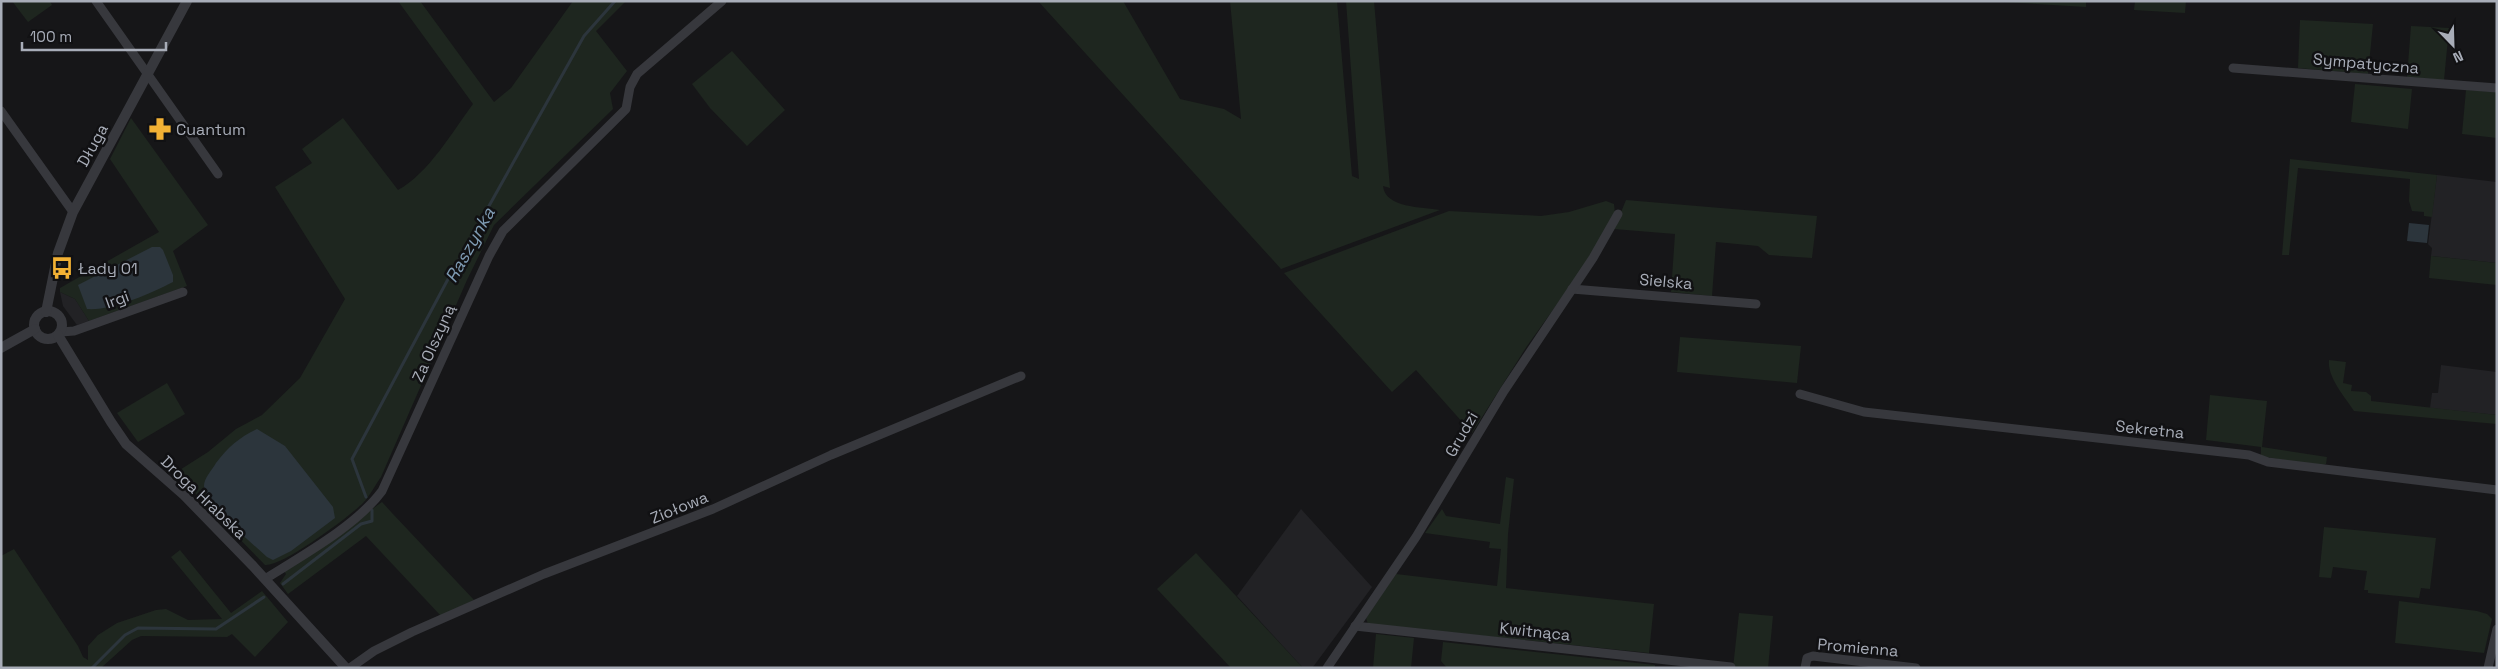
<svg xmlns="http://www.w3.org/2000/svg" width="2498" height="669" font-family="'Space Grotesk',sans-serif">
<style>
.built{fill:#222225}
.green{fill:#1e261f}
.water{fill:#2c353c}
.lines{fill:none;stroke-linecap:round;stroke-linejoin:round}
.stream{stroke:#2c353c;stroke-width:3}
.minor{stroke:#37383d;stroke-width:9}
.tertiary{stroke:#37383d;stroke-width:10}
.labels{text-anchor:middle;stroke-width:5;stroke-linejoin:round;paint-order:stroke}
.street-label{font-size:16px;fill:#a8adb8;stroke:#111113}
.poi-label{font-size:16px;fill:#a8adb8;stroke:#111113;text-anchor:start}
.water-label{font-size:18px;font-style:italic;fill:#7f9bb3;stroke:#111113}
</style>
<rect width="100%" height="100%" fill="#161618"/>
<!-- built -->
<g class="built">
<polygon points="2437,175 2497,182 2497,263 2431,256 2432,248 2428,244"/>
<polygon points="60,292 75,299 89,321 77,325 63,306"/>
<polygon points="2441,365 2497,372 2497,415 2430,408 2432,393 2438,393"/>
<polygon points="1301,509 1372,587 1313,667 1307,668 1303,668 1237,596"/>
</g>
<!-- green -->
<g class="green">
<polygon points="12,1 50,1 52,5 28,22"/>
<path d="M 398,1 L 420,1 L 494,102 L 511,88 L 573,1 L 626,1 L 596,31 L 627,71 L 610,93 L 613,109 L 494,225 L 467,280 L 381,477 C 375,485 370,496 363,503 C 349,517 282,567 265,565 L 175,473 L 208,452 L 236,429 L 262,415 L 300,378 L 345,299 L 275,187 L 312,163 L 302,149 L 343,118 L 398,190 C 428,174 453,131 473,104 Z"/>
<path d="M 1038,1 L 1123,1 L 1180,99 L 1224,109 L 1241,119 L 1230,1 L 1337,1 L 1352,176 L 1359,179 L 1346,1 L 1374,1 L 1390,188 L 1383,186 C 1385,208 1422,207 1440,210 L 1281,269 Z"/>
<polygon points="1987,1 2086,1 2086,7"/>
<polygon points="2135,1 2186,1 2185,13 2134,10"/>
<polygon points="2300,20 2373,24 2368,74 2298,68"/>
<polygon points="2411,26 2449,28 2444,80 2407,77"/>
<polygon points="732,51 785,110 747,146 710,108 692,84"/>
<polygon points="2355,84 2412,89 2408,129 2351,122"/>
<polygon points="2466,90 2497,92 2497,138 2462,134"/>
<polygon points="131,118 208,225 173,251 187,286 89,321 75,299 60,292 60,288 159,232 110,159"/>
<polygon points="2290,159 2437,175 2432,217 2424,216 2424,212 2412,211 2409,201 2410,179 2298,168 2289,255 2282,255"/>
<polygon points="1626,200 1817,216 1812,258 1769,255 1758,246 1716,242 1712,296 1671,292 1675,234 1614,229"/>
<polygon points="1606,201 1614,204 1615,214 1586,264 1527,346 1472,433 1416,370 1392,392 1284,273 1449,211 1541,216 1569,212"/>
<polygon points="2431,256 2497,263 2497,285 2429,278"/>
<polygon points="1680,337 1801,346 1797,383 1677,372"/>
<path d="M 2329,360 L 2346,362 L 2343,383 L 2352,385 L 2351,391 L 2366,392 L 2371,396 L 2371,401 L 2497,415 L 2497,424 L 2354,411 C 2345,397 2327,377 2329,360 Z"/>
<polygon points="167,383 185,414 138,442 117,413"/>
<polygon points="2210,395 2267,401 2262,447 2327,457 2326,464 2319,466 2261,456 2261,447 2206,440"/>
<polygon points="1506,477 1514,479 1508,534 1506,588 1654,604 1649,653 1368,624 1366,618 1396,574 1497,586 1501,549 1489,548 1490,542 1425,533 1442,509 1446,516 1500,524"/>
<polygon points="382,502 392,513 474,600 441,616 366,536 288,594 280,583 286,574 284,571"/>
<polygon points="2324,527 2436,538 2430,589 2421,588 2419,598 2368,593 2368,590 2364,590 2367,571 2333,567 2331,578 2319,577"/>
<polygon points="14,549 78,646 83,657 88,660 88,646 98,635 117,623 156,610 166,609 188,620 222,619 171,557 180,550 231,613 262,591 288,622 255,657 232,634 227,637 141,636 132,640 101,668 4,668 1,664 1,556"/>
<polygon points="1196,553 1303,668 1231,668 1157,589"/>
<polygon points="2399,601 2477,611 2487,614 2492,619 2484,653 2395,643"/>
<polygon points="1739,613 1773,616 1768,668 1733,668"/>
<polygon points="1376,634 1414,638 1411,668 1373,668"/>
<polygon points="1443,642 1655,665 1655,668 1447,668 1441,661"/>
</g>
<!-- water -->
<g class="water">
<polygon points="2409,223 2429,225 2427,243 2407,241"/>
<path d="M 152,247 L 160,247 L 163,250 L 173,275 L 173,282 C 151,293 112,311 87,309 L 78,285 Z"/>
<path d="M 257,429 L 285,446 L 333,507 L 335,518 L 291,551 L 273,560 L 267,557 C 254,545 204,503 204,486 C 204,478 212,470 216,463 C 228,447 240,437 257,429 Z"/>
</g>
<g class="lines">
<!-- stream -->
<g class="stream">
<polyline points="366,497 352,459 447,281 584,36 615,1"/>
<polyline points="283,584 361,524 372,521 372,510"/>
<polyline points="92,668 125,635 138,628 216,629 264,597"/>
</g>
<!-- minor -->
<g class="minor">
<polyline points="96,1 218,174"/>
<polyline points="2233,68 2497,88"/>
<polyline points="1,111 73,212"/>
<polyline points="1572,289 1756,304"/>
<polyline points="61,332 74,331 183,292"/>
<polyline points="1800,394 1864,412 2249,455 2268,462 2497,490"/>
<path d="M 265,579 C 303,555 356,526 382,491 L 489,256 L 503,231 L 626,109 L 630,87 L 637,74 L 722,1"/>
<polyline points="1355,626 1731,667"/>
<polyline points="350,668 374,651 412,632 544,574 713,509 831,455 1021,376"/>
<polyline points="1327,668 1416,537 1504,391 1593,258 1618,214"/>
<polyline points="1805,668 1807,658 1813,656 1916,668"/>
<polyline points="2488,668 2497,629"/>
</g>
<!-- tertiary -->
<g class="tertiary">
<circle cx="48" cy="325" r="14"/>
<polyline points="46,312 58,253 73,212 187,1"/>
<polyline points="58,335 111,422 126,444 184,495 253,566 346,668"/>
<polyline points="1,348 35,329"/>
</g>
</g>
<!-- icons -->
<defs>
<symbol id="pharmacy-bare" viewBox="-9 -9 18 18"><path d="M-2-6h4v4h4v4h-4v4h-4v-4h-4v-4h4Z" fill="#f2b134" stroke="#111113" stroke-width="2.5" paint-order="stroke"/></symbol>
<symbol id="bus-bare" viewBox="-9 -9 18 18"><path d="M-5-6H5V4H4V6H2V4H-2V6H-4V4H-5ZM-3.5-4V0h7V-4ZM-3.5 1.2v1.5H-2V1.2ZM2 1.2v1.5H3.5V1.2Z" fill="#f2b134" stroke="#111113" stroke-width="2.5" paint-order="stroke"/></symbol>
</defs>
<g fill-rule="evenodd">
<use href="#pharmacy-bare" x="144" y="113" width="32" height="32"/>
<use href="#bus-bare" x="46" y="252" width="32" height="32"/>
</g>
<g class="labels">
<!-- street labels -->
<g class="street-label">
<text transform="translate(2366 63) rotate(5)" y="6">Sympatyczna</text>
<text transform="translate(92 145) rotate(-61)" y="6">Długa</text>
<text transform="translate(1666 281) rotate(5)" y="6">Sielska</text>
<text transform="translate(117 299) rotate(-20)" y="6">Irgi</text>
<text transform="translate(433 343) rotate(-66)" y="6">Za Olszyną</text>
<text transform="translate(2150 429) rotate(6)" y="6">Sekretna</text>
<text transform="translate(1461 434) rotate(-60)" y="6">Grudzi</text>
<text transform="translate(204 497) rotate(44)" y="6">Droga Hrabska</text>
<text transform="translate(679 507) rotate(-22)" y="6">Ziołowa</text>
<text transform="translate(1535 631) rotate(6)" y="6">Kwitnąca</text>
<text transform="translate(1858 647) rotate(5)" y="6">Promienna</text>
</g>
<!-- poi labels -->
<g class="poi-label">
<text x="176" y="135">Cuantum</text>
<text x="78" y="274">Łady 01</text>
</g>
<!-- water labels -->
<g class="water-label">
<text transform="translate(470 245) rotate(-61)" y="6">Raszynka</text>
</g>
</g>
<!-- border -->
<rect width="2498" height="669" fill="none" stroke="#a8adb8" stroke-width="5"/>
<!-- north arrow -->
<g transform="translate(2453 45) rotate(157)" stroke="#111113" stroke-width="4" paint-order="stroke">
<path d="M0-4L9 19L0 12L-9 19Z" fill="#a8adb8"/>
<text y="-8" font-size="14" font-weight="bold" text-anchor="middle" fill="#a8adb8">N</text>
</g>
<!-- scale -->
<path d="M22 42v8h144v-8" fill="none" stroke="#a8adb8" stroke-width="2.5"/>
<text x="30" y="42" font-size="15" fill="#a8adb8" stroke="#111113" stroke-width="4" paint-order="stroke">100 m</text>
</svg>
